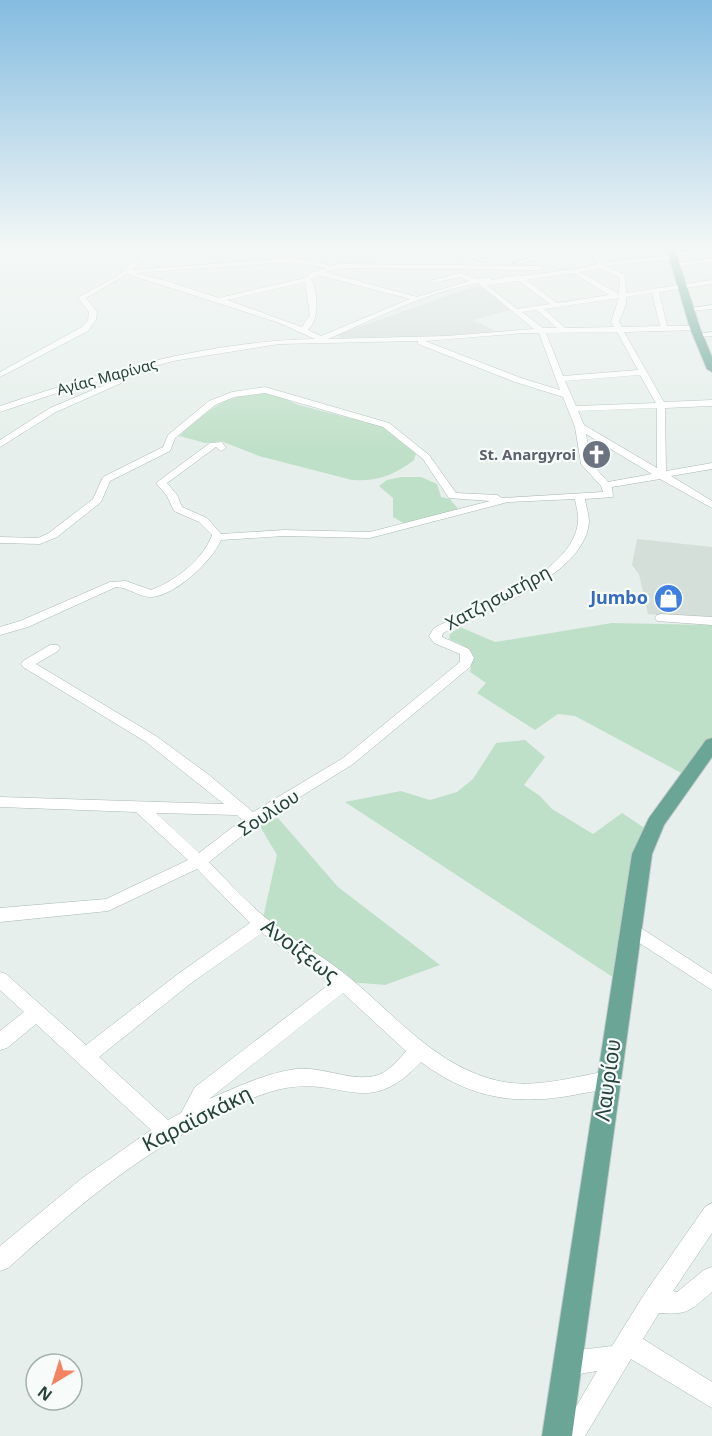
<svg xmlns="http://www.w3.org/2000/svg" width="712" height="1436" font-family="'Noto Sans',sans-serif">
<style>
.built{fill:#d4dfda}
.green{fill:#bfe0c8}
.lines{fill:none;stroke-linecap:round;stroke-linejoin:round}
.minor-casing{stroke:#a8b8b2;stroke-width:1}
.major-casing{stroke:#c2cac8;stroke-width:2}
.minor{fill:#fff;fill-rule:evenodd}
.major{fill:#6aa596;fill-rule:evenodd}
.labels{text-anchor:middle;stroke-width:4.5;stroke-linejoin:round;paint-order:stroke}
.far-street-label{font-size:15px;fill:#24423a;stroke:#f7fbf9}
.far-worship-label{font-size:15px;font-weight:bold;fill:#5b616d;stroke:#f7fbf9;text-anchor:end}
.street-label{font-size:18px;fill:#24423a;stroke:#f7fbf9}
.shop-label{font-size:18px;font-weight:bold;fill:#366cbe;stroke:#f7fbf9;text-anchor:end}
.near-street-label{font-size:21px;fill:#24423a;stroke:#f7fbf9}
</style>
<rect width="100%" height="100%" fill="#e6efeb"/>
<!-- built -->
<g class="built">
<polygon points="478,285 511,310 473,320 495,331 445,337 341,338 336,335"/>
<polygon points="637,539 712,547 712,620 648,614 639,574 632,565"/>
</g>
<!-- green -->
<g class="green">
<path d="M 267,392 L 299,405 L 384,427 L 416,453 L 414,460 C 395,475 376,482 352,480 L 259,456 L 221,441 L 206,443 L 179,436 C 210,409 223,395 267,392 Z"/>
<polygon points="401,477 421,477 437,484 441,497 450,499 458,509 405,524 393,517 393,498 379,486 387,480"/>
<path d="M 612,623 L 712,625 L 712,738 L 685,775 L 575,716 L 558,714 L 535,730 L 477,693 L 486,683 L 470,672 C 475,649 469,648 449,639 L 450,634 L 460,627 L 495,642 Z"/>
<polygon points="525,740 545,757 524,785 540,796 552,809 593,834 622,813 646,829 620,977 611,976 345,802 401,791 430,800 457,792 473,779 496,743"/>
<polygon points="278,818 338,887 440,965 385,985 349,982 263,918 277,855 258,823"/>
</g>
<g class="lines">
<defs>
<g id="minor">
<path d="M 146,250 L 153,250 L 132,270 L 291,258 L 332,266 L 339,264 L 540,266 L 543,268 L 540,270 L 339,268 L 325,272 L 417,297 L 469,281 L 460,277 L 432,283 L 429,281 L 460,273 L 477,279 L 490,277 L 492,280 L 518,275 L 521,276 L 590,267 L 591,265 L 598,264 L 592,258 L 593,255 L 586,250 L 599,253 L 598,258 L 604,263 L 671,255 L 670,254 L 673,252 L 712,250 L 712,252 L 676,256 L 677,257 L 674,259 L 606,266 L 625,275 L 626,293 L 712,280 L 712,284 L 659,292 L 667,326 L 698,326 L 698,330 L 624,332 L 664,402 L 712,400 L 712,406 L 665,408 L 666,471 L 712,463 L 712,469 L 671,476 L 712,501 L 712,508 L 660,479 L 612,487 L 613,497 L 585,499 C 586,506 589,515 589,522 C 585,576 484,611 443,633 L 442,637 L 469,649 L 474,658 L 470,667 L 353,764 L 257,824 L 209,862 C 231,885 253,909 279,928 C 302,946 328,959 350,978 C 397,1017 437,1067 499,1081 C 535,1089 573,1077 608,1071 L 615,1074 L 618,1080 L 615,1086 C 602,1091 587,1092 574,1095 C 515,1106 469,1098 421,1062 C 366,1121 343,1075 281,1089 C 250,1096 221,1113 194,1128 C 125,1165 66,1217 8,1268 L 0,1271 L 0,1246 L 81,1179 L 151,1130 L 36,1024 L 7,1048 L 0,1050 L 0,1031 L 24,1012 L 0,990 L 0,972 L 6,974 L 86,1045 L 178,974 L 250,923 L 197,869 L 108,911 L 0,922 L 0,908 L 106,899 L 188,860 L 136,812 L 0,807 L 0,797 L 224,804 L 146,742 L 23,667 L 21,664 L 23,661 L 50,645 L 58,645 L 60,648 L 58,651 L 36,664 L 156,736 L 209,775 L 253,812 L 343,758 L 460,662 L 460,654 L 434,643 L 429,636 L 434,628 C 474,607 573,575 578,522 C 579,515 576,506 575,499 L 508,502 L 370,538 L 284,536 L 221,540 C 212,561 176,595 152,597 C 140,598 128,587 116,587 L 28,627 L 0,635 L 0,627 L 20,621 L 110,582 L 126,581 L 151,590 C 175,581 203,560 212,535 L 199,522 L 174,511 L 167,496 L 156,483 L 210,443 L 222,442 L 226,448 L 221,451 L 216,447 L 167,483 L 177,495 L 182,507 L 207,518 L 221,534 L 284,530 L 370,532 L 490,501 L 449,498 L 423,459 L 383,427 L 265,393 L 234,397 L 215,405 L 175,438 L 170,451 L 110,481 L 101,502 L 57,537 L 40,544 L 0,543 L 0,537 L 38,538 L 49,533 L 93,499 L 103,477 L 163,447 L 168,435 L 209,401 L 232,392 L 265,387 L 389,423 L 429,455 L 456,493 L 497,495 L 502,498 L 603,492 L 601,486 L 581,464 L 575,427 L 563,397 L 515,382 L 418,344 L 418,341 L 279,344 L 173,361 L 60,392 L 0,412 L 0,406 C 101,372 208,341 315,339 L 277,322 L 127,274 L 86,298 L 97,312 L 96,320 L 88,331 L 0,377 L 0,372 L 82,327 L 88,320 L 89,312 L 79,299 L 79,297 L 118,276 ZM 291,262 L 327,268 L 311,273 L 305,278 L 219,298 L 170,282 L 135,273 ZM 601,269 L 620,277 L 619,294 L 580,272 ZM 573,273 L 609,295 L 557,303 L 526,280 ZM 318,275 L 410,299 L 321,336 L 308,330 C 320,319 318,293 311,279 ZM 519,281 L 550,304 L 517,309 L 487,285 ZM 305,282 L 310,315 L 302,327 L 227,300 ZM 478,283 L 534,329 L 446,336 L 328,339 C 377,318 426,292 478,283 ZM 652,293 L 660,326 L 622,327 L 619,322 L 626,304 L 626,297 ZM 619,298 L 611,322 L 614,327 L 565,328 L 544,309 ZM 537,310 L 557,328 L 543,328 L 522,312 ZM 617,332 L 638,370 L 563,376 L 546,333 ZM 525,333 L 539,333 L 560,390 L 521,378 L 425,341 ZM 640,375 L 656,403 L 576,406 L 565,381 ZM 657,408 L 657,468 L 584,425 L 578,411 ZM 586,434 L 652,474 L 608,482 L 591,463 ZM 156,813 L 237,815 L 242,820 L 199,853 ZM 262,933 L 331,983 L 195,1087 L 181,1113 L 168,1120 L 99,1057 L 190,984 ZM 343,993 L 406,1051 C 399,1060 389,1071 378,1075 C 353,1083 323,1066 296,1069 C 266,1073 237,1087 209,1099 Z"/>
<polygon points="435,250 447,250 492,260 489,262"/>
<polygon points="555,250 564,250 518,264 513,263"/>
<polygon points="712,258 712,262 676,266 673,264"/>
<polygon points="712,305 712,309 690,311 686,309"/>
<polygon points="712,332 712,336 698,337 694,335"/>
<polygon points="119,379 126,381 56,412 0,447 0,440 50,408"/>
<polygon points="661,614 712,617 712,625 657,621 655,618 657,615"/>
<polygon points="630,921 712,974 712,990 624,933 622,928 624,923"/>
<path d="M 712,1203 L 712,1233 L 673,1291 L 677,1292 L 704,1270 L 712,1267 L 712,1292 C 689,1311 689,1315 659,1313 L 643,1339 L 712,1382 L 712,1408 L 631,1359 L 585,1436 L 559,1436 L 597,1371 L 579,1374 L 560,1366 L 556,1358 L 560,1350 L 568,1346 L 579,1350 L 612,1346 L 645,1293 L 705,1207 Z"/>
</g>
<g id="major">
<polygon points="667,250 675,250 700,328 712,357 712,372 707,369 690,328"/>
<polygon points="712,738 712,757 664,825 652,854 572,1436 542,1436 632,854 649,818 706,740"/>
</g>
</defs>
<!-- minor casing -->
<use href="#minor" class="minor-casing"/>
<!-- major casing -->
<use href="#major" class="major-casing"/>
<!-- minor -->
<use href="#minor" class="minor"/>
<!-- major -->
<use href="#major" class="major"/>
</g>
<!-- sky -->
<linearGradient id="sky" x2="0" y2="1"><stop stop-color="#84bce0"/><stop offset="0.55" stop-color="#f4f8f6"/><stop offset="1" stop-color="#f4f8f6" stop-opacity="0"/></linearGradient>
<rect width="712" height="451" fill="url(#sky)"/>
<!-- icons -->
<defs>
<symbol id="church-disc" viewBox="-11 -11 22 22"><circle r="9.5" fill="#6b7280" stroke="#f7fbf9"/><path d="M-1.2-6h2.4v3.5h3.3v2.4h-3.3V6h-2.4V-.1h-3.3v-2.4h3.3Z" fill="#fff"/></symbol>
<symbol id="shop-disc" viewBox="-11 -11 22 22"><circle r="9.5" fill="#3f7fe0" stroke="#f7fbf9"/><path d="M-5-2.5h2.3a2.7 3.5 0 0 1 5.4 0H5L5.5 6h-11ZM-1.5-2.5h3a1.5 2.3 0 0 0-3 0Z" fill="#fff"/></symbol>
</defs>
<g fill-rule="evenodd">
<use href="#church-disc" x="580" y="438" width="33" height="33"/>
<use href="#shop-disc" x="652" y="582" width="33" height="33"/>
</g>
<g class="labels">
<!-- far-street labels -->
<g class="far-street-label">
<text transform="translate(107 377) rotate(-15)" y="5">Αγίας Μαρίνας</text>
</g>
<!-- far-worship labels -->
<g class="far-worship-label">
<text x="576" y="460">St. Anargyroi</text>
</g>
<!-- street labels -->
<g class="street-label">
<text transform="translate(498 598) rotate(-28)" y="6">Χατζησωτήρη</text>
<text transform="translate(269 813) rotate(-33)" y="6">Σουλίου</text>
</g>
<!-- shop labels -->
<g class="shop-label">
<text x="648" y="604">Jumbo</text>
</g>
<!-- near-street labels -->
<g class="near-street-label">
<text transform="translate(300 951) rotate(37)" y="7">Ανοίξεως</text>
<text transform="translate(608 1080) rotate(-82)" y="7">Λαυρίου</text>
<text transform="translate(197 1119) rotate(-27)" y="7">Καραϊσκάκη</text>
</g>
</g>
<!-- north arrow -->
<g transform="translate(54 1382) rotate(218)"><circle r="28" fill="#f7fbf9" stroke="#a3b1ad" stroke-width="1.5"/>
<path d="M0-4.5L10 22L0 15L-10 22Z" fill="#f4845f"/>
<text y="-9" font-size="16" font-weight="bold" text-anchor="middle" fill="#24423a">N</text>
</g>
</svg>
